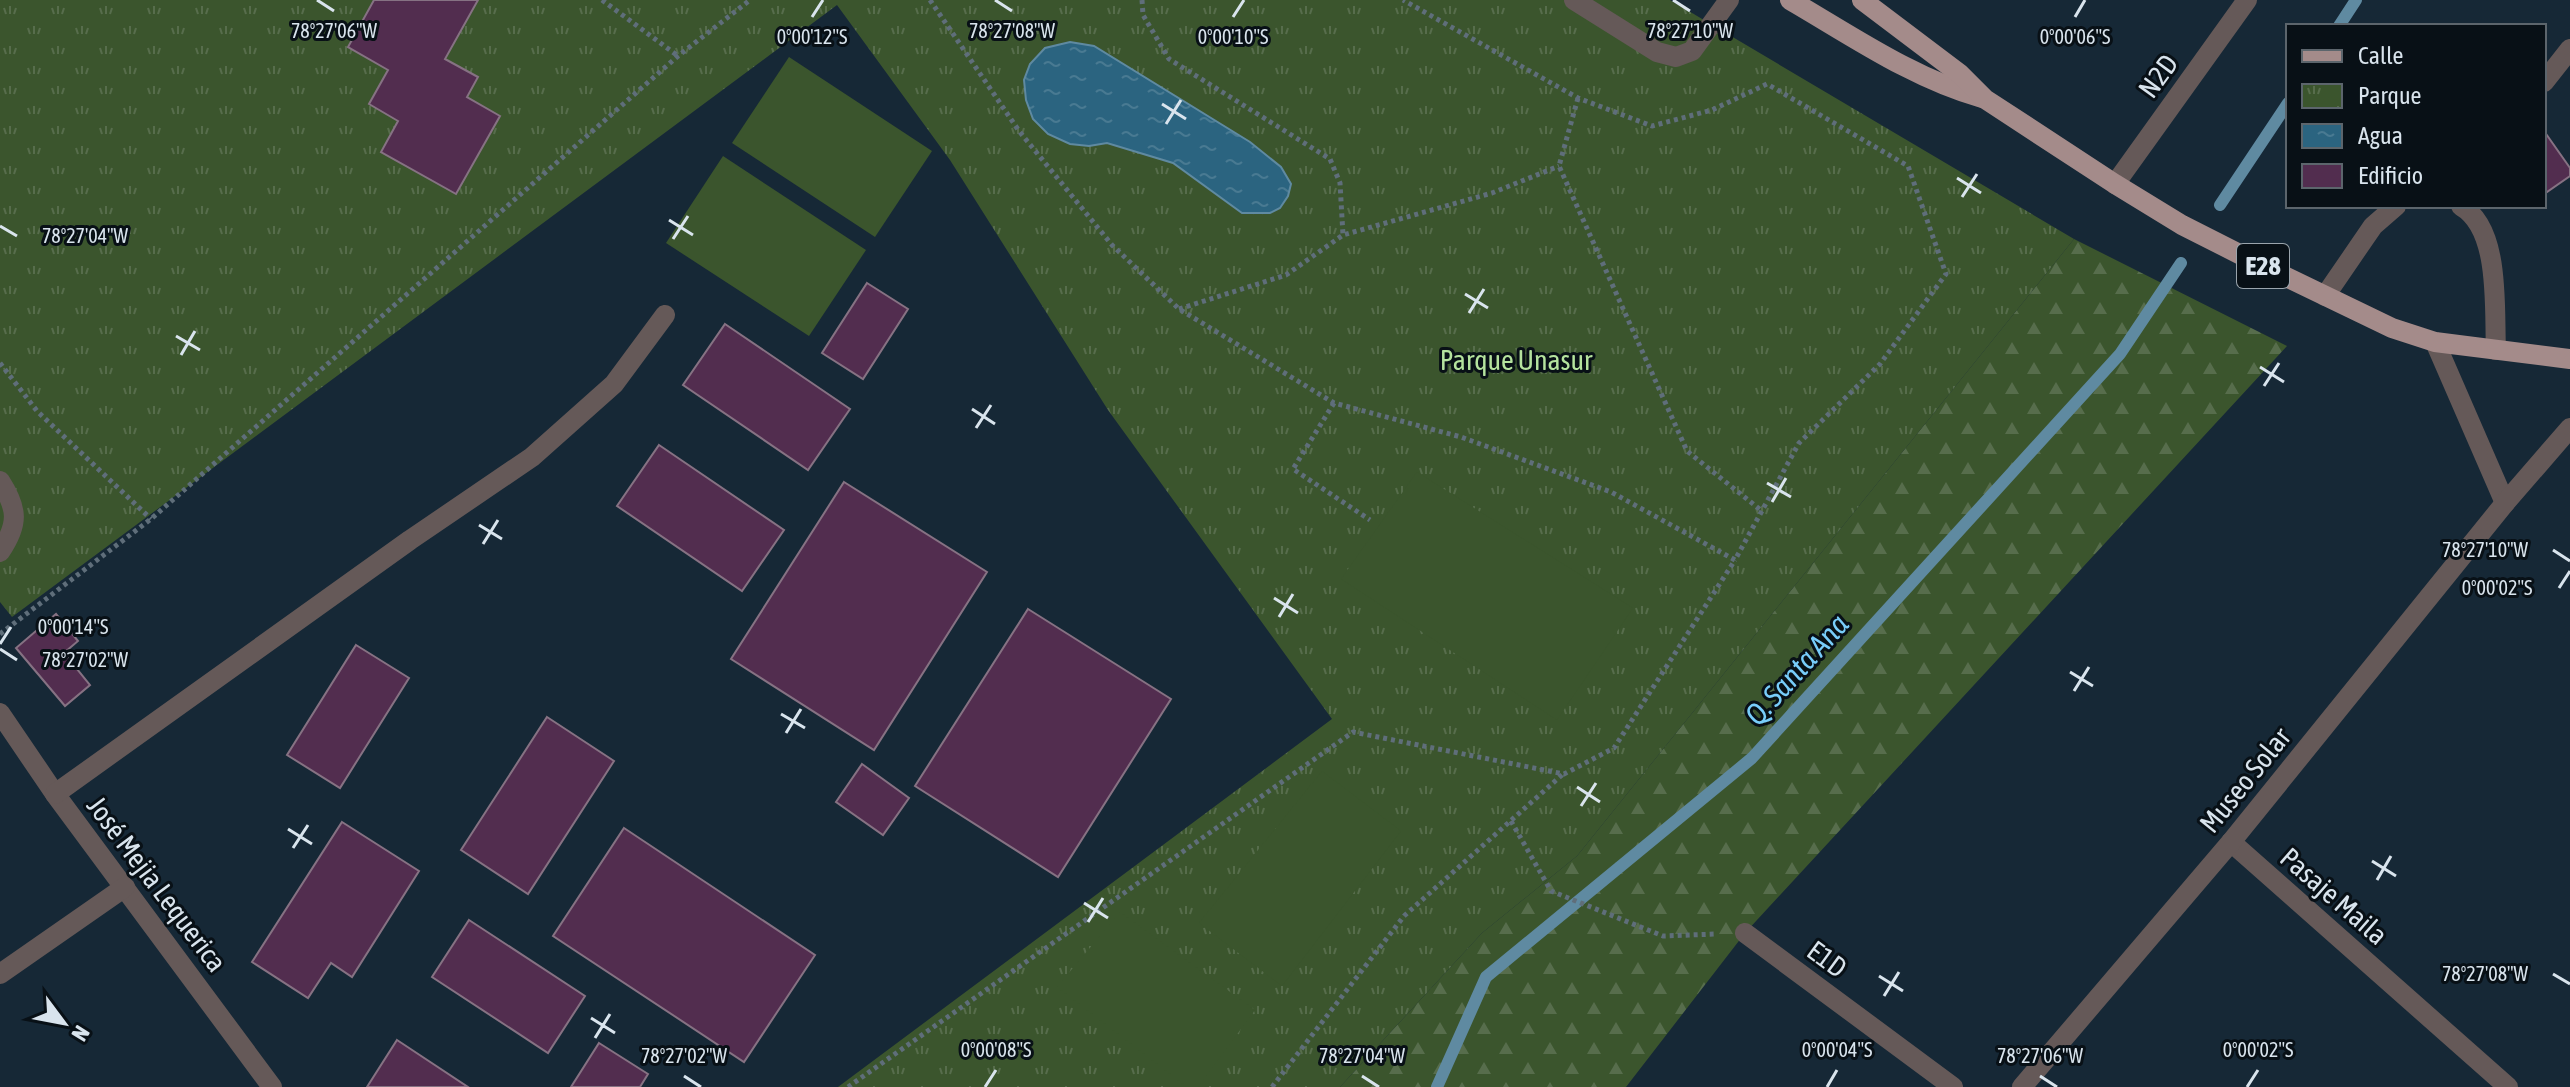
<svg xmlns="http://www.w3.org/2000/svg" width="2570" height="1087" font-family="'Asap Condensed',sans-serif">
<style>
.forest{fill:url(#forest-firs)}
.park{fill:url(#park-tufts)}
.garden{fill:#3b552d}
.water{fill:url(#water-ripples);stroke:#5f8aa1;stroke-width:2}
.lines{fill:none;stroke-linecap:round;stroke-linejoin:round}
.stream{stroke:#5f8aa1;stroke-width:12}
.building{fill:#522d4f;stroke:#867283;stroke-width:2}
.path{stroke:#5f6e7a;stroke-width:5;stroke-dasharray:4 4;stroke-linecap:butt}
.minor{stroke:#655958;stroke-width:20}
.major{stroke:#a48b8a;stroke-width:20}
.ticks{fill:none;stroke:#d9e4ed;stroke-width:3}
.labels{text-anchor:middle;stroke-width:6;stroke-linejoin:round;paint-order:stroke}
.shield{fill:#081016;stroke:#9aa4ac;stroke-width:2}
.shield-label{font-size:26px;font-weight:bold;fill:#d9e4ed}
.street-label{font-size:28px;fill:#d9e4ed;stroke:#081016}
.park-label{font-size:28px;fill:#b5e39e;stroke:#081016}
.water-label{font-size:30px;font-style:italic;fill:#78cdfa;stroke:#081016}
.ticks-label{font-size:20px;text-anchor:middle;fill:#d9e4ed;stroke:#081016;stroke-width:6;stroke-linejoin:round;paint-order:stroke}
</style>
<defs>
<pattern id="forest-firs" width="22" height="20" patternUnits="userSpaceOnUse" patternTransform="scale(2)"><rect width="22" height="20" fill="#3b552d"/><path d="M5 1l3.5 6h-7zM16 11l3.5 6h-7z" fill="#576d4c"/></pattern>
<pattern id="park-tufts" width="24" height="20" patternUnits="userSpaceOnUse" patternTransform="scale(2)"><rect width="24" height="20" fill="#3b552d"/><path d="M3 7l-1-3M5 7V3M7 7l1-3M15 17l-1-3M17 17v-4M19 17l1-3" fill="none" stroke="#576d4c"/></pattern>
<pattern id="water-ripples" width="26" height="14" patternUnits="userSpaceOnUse" patternTransform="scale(2)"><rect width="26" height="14" fill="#2b6480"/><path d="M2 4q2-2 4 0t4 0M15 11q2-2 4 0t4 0" fill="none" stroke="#497a92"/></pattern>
</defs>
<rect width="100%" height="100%" fill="#162836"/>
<!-- forest -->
<polygon class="forest" points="2074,239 2287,346 1745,933 1626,1087 1340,1087 1482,933 1577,856"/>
<!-- park -->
<polygon class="park" points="0,0 1670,0 2074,239 1577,856 1482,933 1340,1087 838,1087 1332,719 1108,410 950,160 837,5 12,617 0,602"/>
<!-- garden -->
<g class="garden">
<polygon points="789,57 932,151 875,237 732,143"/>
<polygon points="723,156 866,250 809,336 666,243"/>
<polygon points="1417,472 1633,608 1557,720 1341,579"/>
<polygon points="1322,771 1401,831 1282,986 1199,923"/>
<polygon points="1120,912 1255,1010 1198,1087 1187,1087 1057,987"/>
</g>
<!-- water -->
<polygon class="water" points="1070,42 1094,46 1250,142 1281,167 1291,184 1288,196 1280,208 1270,213 1242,213 1173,163 1107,143 1089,146 1070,144 1048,134 1033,119 1026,100 1024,80 1030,64 1045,48"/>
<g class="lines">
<!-- stream -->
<g class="stream">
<polyline points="2339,26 2356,0"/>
<polyline points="2220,205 2288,103"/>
<polyline points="1437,1087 1486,977 1752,758 2120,354 2181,263"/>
</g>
</g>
<!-- building -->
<g class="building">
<polygon points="374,0 478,0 445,59 478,77 467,97 500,116 456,194 381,152 398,121 369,104 388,70 348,47"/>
<polygon points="2544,131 2570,168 2570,176 2544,194"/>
<polygon points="867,283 908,309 863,379 822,353"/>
<polygon points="725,324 850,409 808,470 683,385"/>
<polygon points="659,445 784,530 742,591 617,506"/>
<polygon points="844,482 987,572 874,750 731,659"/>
<polygon points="1028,609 1171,699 1058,877 915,786"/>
<polygon points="56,614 78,641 64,653 90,685 65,706 16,648"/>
<polygon points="356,645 409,678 340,788 287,755"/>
<polygon points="547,717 614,761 528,894 461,850"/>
<polygon points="862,764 909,798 883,835 836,802"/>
<polygon points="342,822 419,871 352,977 331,963 308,998 252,962"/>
<polygon points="624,828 815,955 744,1062 553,936"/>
<polygon points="469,920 585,996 548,1053 432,977"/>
<polygon points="397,1040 468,1087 367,1087"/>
<polygon points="599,1043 648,1074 640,1087 571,1087"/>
</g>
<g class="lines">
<!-- path -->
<g class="path">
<polyline points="602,0 678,56"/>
<polyline points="930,0 1019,131 1112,245 1179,309 1334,403 1461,437 1611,492 1735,560 1799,443 1880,364 1946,274 1908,166 1767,84 1712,110 1652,126 1578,98 1403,0"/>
<polyline points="1142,0 1143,15 1169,59 1330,159 1340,183 1343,235"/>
<polyline points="1578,98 1559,166 1687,451 1762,511"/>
<polyline points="1179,309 1286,275 1343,235 1492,193 1559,166"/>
<polyline points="0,363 37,411 151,519"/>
<polyline points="1334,403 1293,469 1370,520"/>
<polyline points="0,634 151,519 678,56 750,0"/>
<polyline points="1511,821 1551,891 1663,936 1716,934"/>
<polyline points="848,1087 1353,732 1564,774 1614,748 1735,560"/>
<polyline points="1272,1087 1404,916 1563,774"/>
</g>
<!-- minor -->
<g class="minor">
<polyline points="1574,0 1657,52 1676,57 1692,51 1729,0"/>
<polyline points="2544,82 2570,49"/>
<polyline points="2115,184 2247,0"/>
<path d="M 2461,206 C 2501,229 2494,309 2496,350"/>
<polyline points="2325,296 2373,226 2396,206"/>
<polyline points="2435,342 2505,503"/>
<path d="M 0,481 C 18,509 19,524 0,552"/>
<polyline points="0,713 55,794 272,1087"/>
<polyline points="55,794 410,540 532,457 614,384 665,315"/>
<polyline points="2231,842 2508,1087"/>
<polyline points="1745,933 1953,1087"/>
<polyline points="0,974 125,887"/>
<polyline points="2022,1087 2231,842 2505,503 2570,428"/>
</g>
<!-- major -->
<g class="major">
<path d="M 1790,0 C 1852,36 1912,78 1982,98"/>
<polyline points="1862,0 1960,74 1985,99 2115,184 2182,225 2257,263 2392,328 2435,342 2570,359"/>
</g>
</g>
<!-- ticks -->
<path class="ticks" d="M 317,0 L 334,11M 995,0 L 1012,11M 1673,0 L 1690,11M 812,17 L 823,0M 1233,17 L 1244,0M 2075,17 L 2085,0M 1162,104 L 1186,119M 1166,124 L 1181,100M 1957,178 L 1981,193M 1962,197 L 1977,174M 669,220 L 693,235M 0,226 L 17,236M 673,239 L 688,216M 1465,294 L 1488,308M 1469,313 L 1484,289M 176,336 L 200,350M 181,355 L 195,331M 2260,367 L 2284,382M 2264,386 L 2279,363M 972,409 L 995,424M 976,428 L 991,405M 1767,483 L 1791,497M 1772,502 L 1786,478M 479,525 L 502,539M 483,544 L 498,520M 2553,550 L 2570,561M 2559,588 L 2570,571M 1274,598 L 1298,613M 1279,617 L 1293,594M 0,644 L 11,627M 0,649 L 17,660M 2070,672 L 2093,686M 2074,691 L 2089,667M 781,714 L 805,728M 786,733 L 801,709M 1577,787 L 1600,802M 1581,806 L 1596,783M 288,829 L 312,844M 293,848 L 308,825M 2372,861 L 2396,876M 2377,880 L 2391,856M 1084,903 L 1108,918M 1088,922 L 1103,898M 2553,974 L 2570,984M 1879,976 L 1903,991M 1884,996 L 1899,972M 591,1018 L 615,1033M 595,1038 L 610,1014M 684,1076 L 701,1087M 1362,1076 L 1379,1087M 2040,1076 L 2057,1087M 985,1087 L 996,1070M 1827,1087 L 1837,1070M 2247,1087 L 2258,1070"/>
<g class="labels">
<!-- shield labels -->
<rect class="shield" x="2237" y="244" width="52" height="44" rx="6"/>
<g class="shield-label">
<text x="2263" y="275">E28</text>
</g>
<!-- street labels -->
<g class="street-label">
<text transform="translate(2158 76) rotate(-54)" y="10">N2D</text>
<text transform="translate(2245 780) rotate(-51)" y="10">Museo Solar</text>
<text transform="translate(157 884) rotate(53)" y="10">José Mejia Lequerica</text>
<text transform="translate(2334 896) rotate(41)" y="10">Pasaje Maila</text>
<text transform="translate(1827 959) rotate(36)" y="10">E1D</text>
</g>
<!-- park labels -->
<g class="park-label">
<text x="1516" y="370">Parque Unasur</text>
</g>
<!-- water labels -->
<g class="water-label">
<text transform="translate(1797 670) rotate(-48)" y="10">Q. Santa Ana</text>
</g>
</g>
<g class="ticks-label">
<text x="334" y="38">78°27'06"W</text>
<text x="1012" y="38">78°27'08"W</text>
<text x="1690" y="38">78°27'10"W</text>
<text x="812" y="44">0°00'12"S</text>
<text x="1233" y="44">0°00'10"S</text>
<text x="2075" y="44">0°00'06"S</text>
<text x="85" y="243">78°27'04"W</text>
<text x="2485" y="557">78°27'10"W</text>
<text x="2497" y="595">0°00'02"S</text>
<text x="73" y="634">0°00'14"S</text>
<text x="85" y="667">78°27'02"W</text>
<text x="2485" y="981">78°27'08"W</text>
<text x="996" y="1057">0°00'08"S</text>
<text x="1837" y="1057">0°00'04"S</text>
<text x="2258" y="1057">0°00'02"S</text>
<text x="684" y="1063">78°27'02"W</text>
<text x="1362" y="1063">78°27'04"W</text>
<text x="2040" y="1063">78°27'06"W</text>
</g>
<!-- legend -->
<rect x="2286" y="24" width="260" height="184" fill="#081016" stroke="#5c656c" stroke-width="2"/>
<rect x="2302" y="50" width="40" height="12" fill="#a48b8a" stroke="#5c656c" stroke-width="2"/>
<text x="2358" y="64" font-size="24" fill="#d9e4ed">Calle</text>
<rect x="2302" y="84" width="40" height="24" fill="url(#park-tufts)" stroke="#5c656c" stroke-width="2"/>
<text x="2358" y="104" font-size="24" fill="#d9e4ed">Parque</text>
<rect x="2302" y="124" width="40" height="24" fill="url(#water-ripples)" stroke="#5c656c" stroke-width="2"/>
<text x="2358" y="144" font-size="24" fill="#d9e4ed">Agua</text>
<rect x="2302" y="164" width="40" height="24" fill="#522d4f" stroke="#5c656c" stroke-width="2"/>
<text x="2358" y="184" font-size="24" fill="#d9e4ed">Edificio</text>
<!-- north arrow -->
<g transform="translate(64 1023) rotate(122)" stroke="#081016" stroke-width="6" paint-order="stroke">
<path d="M0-6L14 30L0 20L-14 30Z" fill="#d9e4ed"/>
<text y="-12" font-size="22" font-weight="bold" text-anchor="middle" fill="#d9e4ed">N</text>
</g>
</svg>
